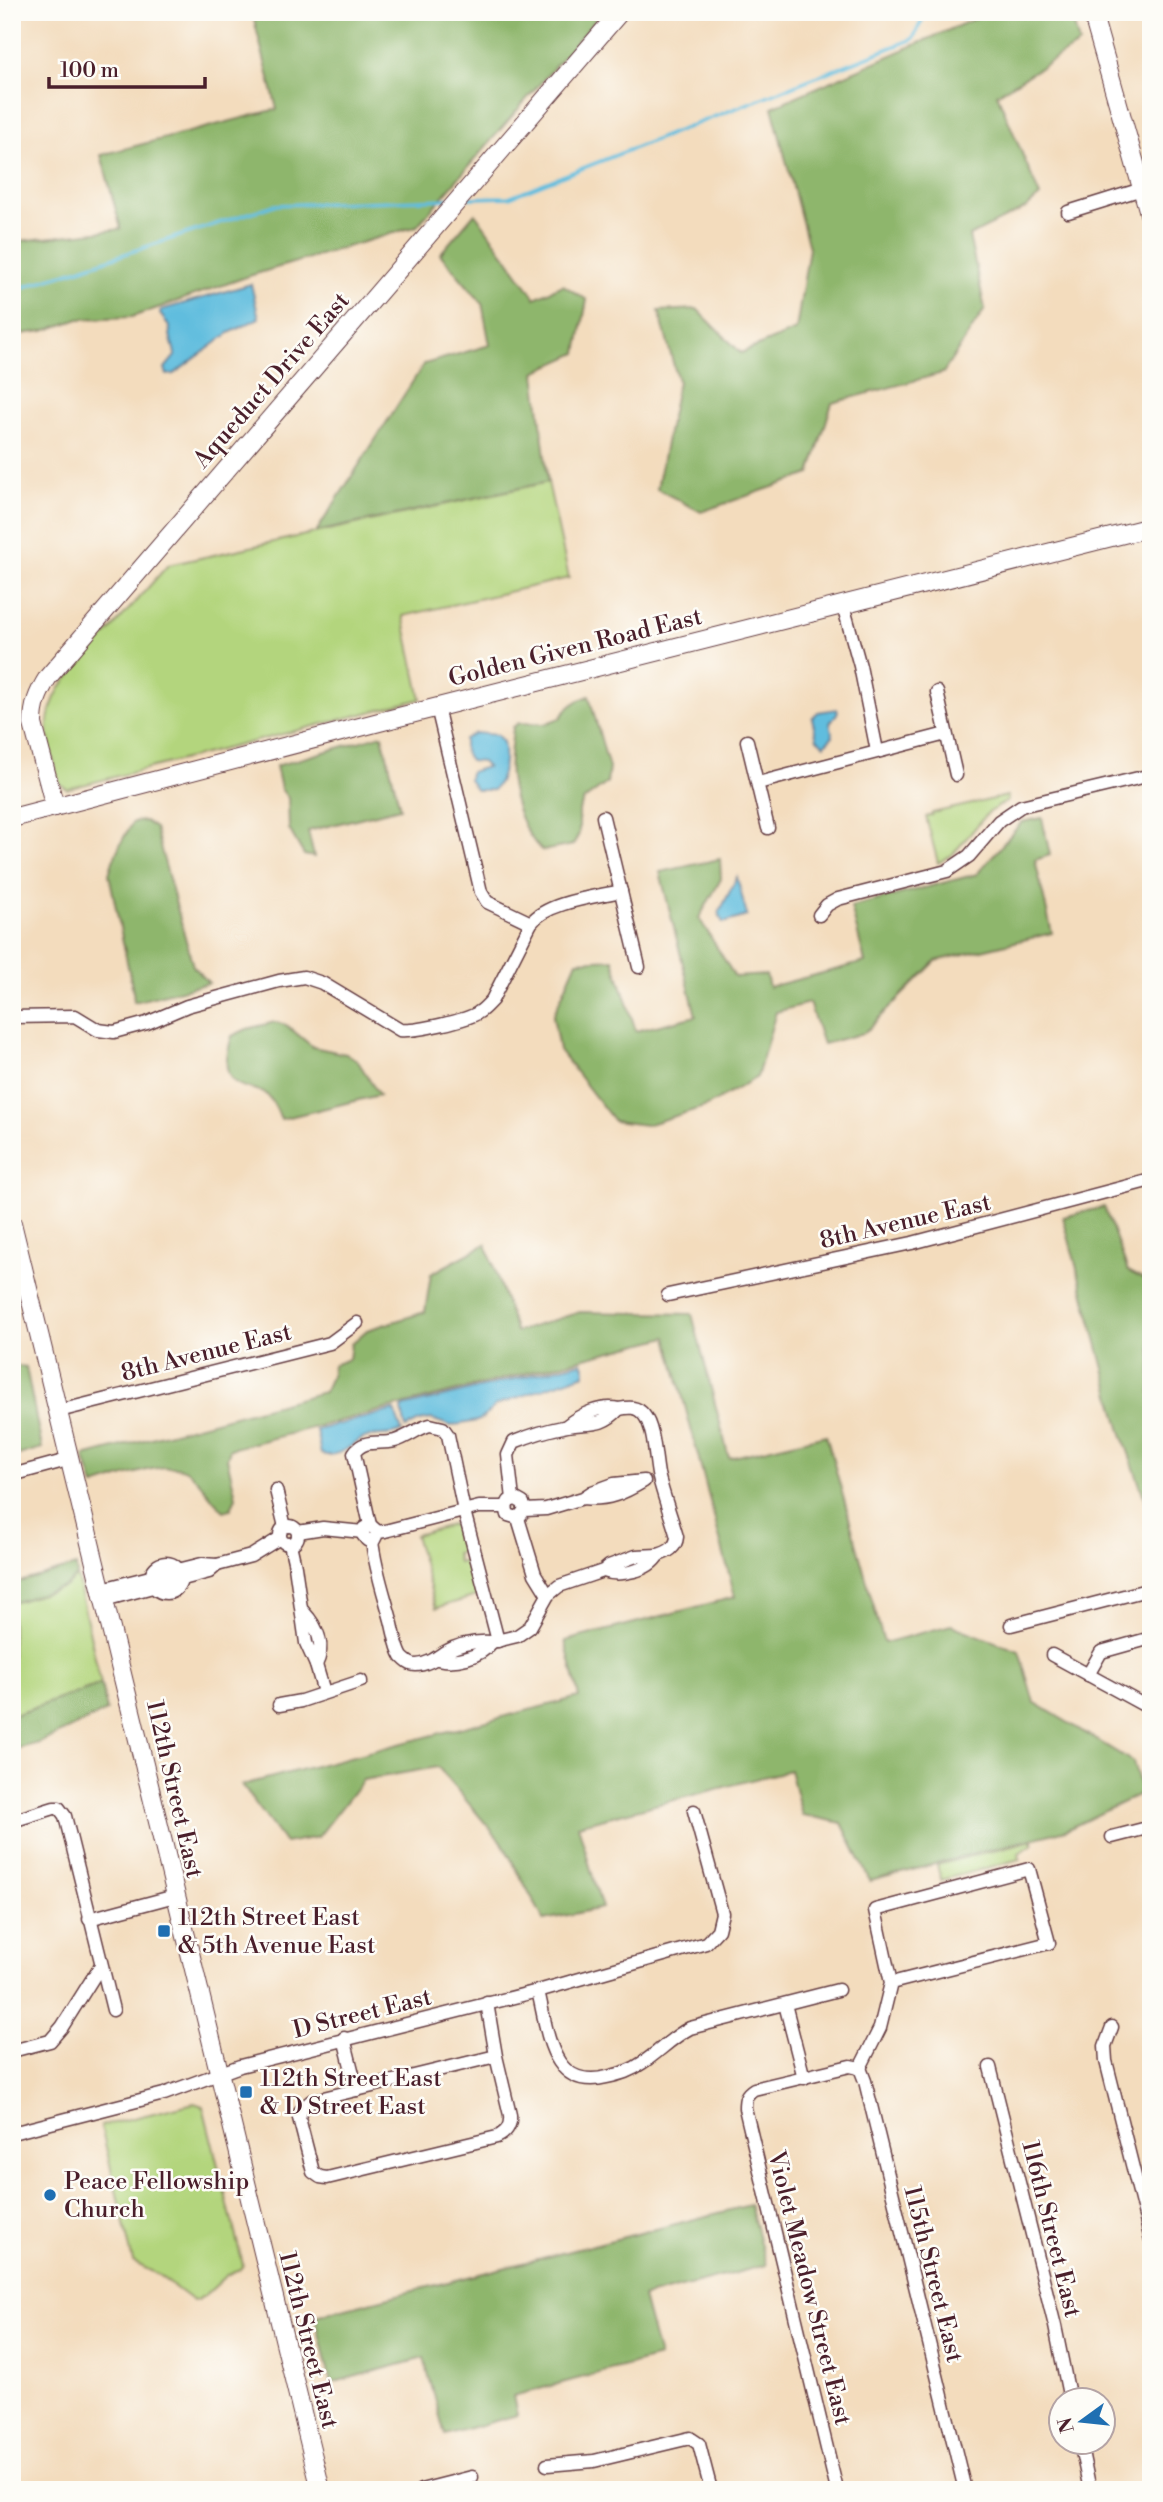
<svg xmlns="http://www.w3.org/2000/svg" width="1163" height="2502" font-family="'Libre Bodoni',serif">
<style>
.green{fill:#b3d57d;stroke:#7e7a54;stroke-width:2}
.forest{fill:#8eb66c;stroke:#6c6a4c;stroke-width:2}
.water{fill:#60bdde;stroke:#556e84;stroke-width:2}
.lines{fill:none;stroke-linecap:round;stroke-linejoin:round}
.stream{stroke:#60bdde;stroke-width:3.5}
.street-casing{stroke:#633b41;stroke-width:15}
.secondary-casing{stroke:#633b41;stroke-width:20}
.street{stroke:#fff;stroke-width:12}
.secondary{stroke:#fff;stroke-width:18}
.poi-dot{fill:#1f6fb2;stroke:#fdfcf7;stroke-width:2.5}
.labels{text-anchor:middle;stroke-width:5;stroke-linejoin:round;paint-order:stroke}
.street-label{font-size:24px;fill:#4a1f2b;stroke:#fdfcf7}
.poi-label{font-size:24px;fill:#4a1f2b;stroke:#fdfcf7;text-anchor:start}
</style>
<rect width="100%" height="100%" fill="#fdfcf7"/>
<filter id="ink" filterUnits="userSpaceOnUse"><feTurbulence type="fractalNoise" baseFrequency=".0143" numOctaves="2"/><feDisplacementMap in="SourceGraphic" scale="14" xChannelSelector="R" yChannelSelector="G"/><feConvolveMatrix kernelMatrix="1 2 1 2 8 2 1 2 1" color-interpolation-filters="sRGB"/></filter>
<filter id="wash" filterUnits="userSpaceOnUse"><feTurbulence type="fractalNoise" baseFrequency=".00686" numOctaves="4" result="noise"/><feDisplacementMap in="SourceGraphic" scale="28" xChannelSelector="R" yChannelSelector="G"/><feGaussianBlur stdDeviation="1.57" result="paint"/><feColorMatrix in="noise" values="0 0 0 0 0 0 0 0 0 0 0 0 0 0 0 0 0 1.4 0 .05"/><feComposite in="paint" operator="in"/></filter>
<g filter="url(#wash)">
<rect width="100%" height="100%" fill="#f3dcbd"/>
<!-- green -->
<g class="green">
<path d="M 548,482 L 569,578 L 403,616 L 421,699 L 67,789 L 59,783 C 50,742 38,725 61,686 L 168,565 Z"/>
<polygon points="1007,796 1008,800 987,814 953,854 938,863 926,817 932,815 932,813"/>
<polygon points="455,1524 463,1551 456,1553 458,1563 470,1560 480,1595 436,1608 415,1535"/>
<polygon points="77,1576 101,1684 12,1716 12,1603 64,1587"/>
<polygon points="1033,1840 1033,1844 1019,1853 1020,1859 941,1880 937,1865"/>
<path d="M 194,2103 L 203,2106 L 243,2265 L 240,2269 C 221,2274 212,2296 193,2301 L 157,2274 L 133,2262 L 101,2126 Z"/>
</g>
<!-- forest -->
<g class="forest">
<polygon points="252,12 602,12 417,226 249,276 132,317 79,319 44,331 12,335 12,242 121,229 101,155 277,109"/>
<polygon points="990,12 1071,12 1079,44 997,94 1040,196 1026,208 969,236 985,309 943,373 832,403 810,474 701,512 657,489 678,381 659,311 697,309 741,353 796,330 809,248 772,107"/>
<polygon points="475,213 535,298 563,285 587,300 577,353 535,372 548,482 316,532 424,364 490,345 482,303 440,254"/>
<path d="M 589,696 L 609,768 L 607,783 L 584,800 L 579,810 L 579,834 L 573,845 L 542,851 C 523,832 513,803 510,777 C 508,761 512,743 513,727 L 519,723 L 544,724 L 560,718 C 567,707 577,700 589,696 Z"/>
<polygon points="382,735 400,808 308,831 314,857 304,855 289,829 288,798 281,789 276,766"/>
<polygon points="1042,818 1050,855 1035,860 1052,933 936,961 864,1033 823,1044 809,1003 776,1012 757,1077 707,1106 646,1125 614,1121 559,1050 553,1016 577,961 613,959 636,1031 696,1016 660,872 720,859 721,879 699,918 735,977 766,975 769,987 865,962 851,907 977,874 1022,822"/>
<path d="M 145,821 L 155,828 L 193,966 L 209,983 L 134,1002 L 133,991 L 109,874 C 114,854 122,839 133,822 Z"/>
<path d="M 275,1022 L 286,1025 L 313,1047 L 346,1054 L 357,1060 L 379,1095 L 281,1119 C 277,1110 274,1102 267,1095 C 259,1089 249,1089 240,1085 C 220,1076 227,1053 232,1036 L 247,1029 Z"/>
<polygon points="1104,1207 1128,1271 1145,1280 1151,1279 1151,1517 1120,1428 1063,1217"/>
<path d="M 486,1244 L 516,1332 L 580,1312 L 692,1314 L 729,1458 L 826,1435 L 884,1643 L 951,1625 L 1019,1651 L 1034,1702 L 1133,1762 L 1142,1793 L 1066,1830 L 870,1881 L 842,1823 L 802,1815 L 790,1770 L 578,1825 L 602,1908 L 544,1920 L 503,1844 L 438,1767 L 363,1780 L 318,1837 L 285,1843 L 242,1785 L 579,1697 L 565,1641 L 735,1597 L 667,1337 L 230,1449 L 227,1458 L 236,1497 L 231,1509 L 224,1511 C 212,1501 198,1477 186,1470 C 167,1459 116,1480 94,1486 L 84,1456 L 324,1392 L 331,1377 L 333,1365 L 349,1359 L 351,1344 L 367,1330 L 425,1312 L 431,1274 Z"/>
<polygon points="12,1365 26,1367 42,1448 12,1457"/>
<polygon points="76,1566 77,1576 64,1587 12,1603 12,1584"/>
<polygon points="101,1684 107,1711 39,1743 12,1750 12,1716"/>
<polygon points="750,2205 766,2265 643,2297 659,2357 513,2396 517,2415 445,2435 424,2358 331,2383 315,2316"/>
</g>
<!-- water -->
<g class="water">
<path d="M 251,284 L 259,318 L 229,333 L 174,374 L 167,375 L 165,368 L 175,356 C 175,347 168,337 170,327 L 160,314 L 161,310 Z"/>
<polygon points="837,709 838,712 830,723 833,736 824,745 817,739 812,718 818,712"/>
<path d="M 475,733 L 497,735 L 503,742 C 506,757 504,779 493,790 L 477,790 L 469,780 L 470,772 L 487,767 L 482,762 L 470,761 L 464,751 L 464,739 Z"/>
<polygon points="737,877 747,916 723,923 719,913"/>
<polygon points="582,1362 585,1369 585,1374 496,1405 483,1418 477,1421 451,1426 431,1419 419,1421 406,1428 401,1409 403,1407"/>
<path d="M 394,1410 L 402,1431 C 389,1438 374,1432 362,1439 C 351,1446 335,1459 321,1454 L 316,1430 Z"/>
</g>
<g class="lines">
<!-- stream -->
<g class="stream">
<polyline points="469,198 509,197 913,39 926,12"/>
<polyline points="12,291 274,205 451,199"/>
</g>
</g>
</g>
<g filter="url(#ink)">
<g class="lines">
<defs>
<g id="street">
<polyline points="1068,212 1142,189"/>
<polyline points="843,605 860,666 877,751"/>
<polyline points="937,692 956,775"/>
<polyline points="437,707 481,892 487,902 531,923"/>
<polyline points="747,741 768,828"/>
<polyline points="758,783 946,734"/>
<polyline points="603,817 639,967"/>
<polyline points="819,915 827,905 838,899 947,871 969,856 999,821 1021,806 1151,775"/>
<path d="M 12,1017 L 75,1016 L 98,1030 L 114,1032 L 147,1023 L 187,1006 L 279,981 L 304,977 L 322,983 L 400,1030 C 413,1032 469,1020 479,1012 C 484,1009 488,1004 492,1000 L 531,923 C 547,902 595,897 621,891"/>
<polyline points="668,1295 912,1243 1151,1180"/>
<path d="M 619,1409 C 629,1407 637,1406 644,1415 C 654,1427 655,1458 658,1474 C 663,1495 671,1516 677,1537 C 676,1548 668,1552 658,1555"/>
<polyline points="59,1411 330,1343 357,1323"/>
<polyline points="12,1475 71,1459"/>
<polyline points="276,1490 285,1527"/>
<path d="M 513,1499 L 508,1455 L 514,1442 C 529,1436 547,1430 563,1427 C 586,1421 600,1430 619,1409 C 601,1405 581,1414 566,1426"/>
<path d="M 525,1510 L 523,1503 L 516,1499 L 509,1501 L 506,1507 L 508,1515 L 518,1518 L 525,1510 L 546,1509 L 583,1498 L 592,1492 L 614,1484 L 644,1481 C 624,1493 607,1501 583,1498"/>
<polyline points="518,1518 535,1574 548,1595"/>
<path d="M 370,1525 L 354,1453 C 364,1438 379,1445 395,1441 C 408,1437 418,1428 430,1425 L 443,1428 L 448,1435 L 464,1511 L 498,1641"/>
<circle cx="289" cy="1535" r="9"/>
<polyline points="298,1532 323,1528 363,1532"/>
<polyline points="378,1532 374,1540 367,1540 363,1535 364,1528 370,1525 378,1532 385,1531 479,1507 506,1507"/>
<path d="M 372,1541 C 375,1568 384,1594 391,1620 C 394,1631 396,1647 402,1657 C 406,1661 410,1665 416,1665 C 427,1665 436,1658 445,1652 C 459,1644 477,1641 492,1642 C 480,1658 455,1663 437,1659"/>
<path d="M 290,1544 L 295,1566 L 306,1643 L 316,1665 C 326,1645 317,1626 303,1611"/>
<circle cx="166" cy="1578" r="15"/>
<polyline points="217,1565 251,1556 280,1538"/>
<polyline points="102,1589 202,1564 217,1565 209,1572 104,1600"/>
<polyline points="1011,1625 1151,1589"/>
<path d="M 492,1642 L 517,1636 L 530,1627 L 548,1595 L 559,1586 L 603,1571 L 609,1566 L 636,1556 L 658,1555 C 649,1571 619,1577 603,1571"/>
<polyline points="1052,1655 1151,1709"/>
<polyline points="316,1665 324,1692"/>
<polyline points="1088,1675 1101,1652 1151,1638"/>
<polyline points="279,1705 301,1701 361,1681"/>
<polyline points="12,1821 54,1808 59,1808 65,1816 113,2010"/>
<polyline points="1112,1837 1151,1827"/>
<polyline points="89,1919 175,1896"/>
<path d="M 538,1991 C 548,2031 550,2091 607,2077 C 620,2074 631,2071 642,2063 C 659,2052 671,2038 690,2028 L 838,1990"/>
<path d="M 487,2003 L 496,2056 L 510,2115 C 511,2126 507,2132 497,2137 L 327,2178 L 320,2177 L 313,2172 L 299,2118 L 301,2110 L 311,2101 L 496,2056"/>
<polyline points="785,2004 804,2078"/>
<polyline points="1112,2027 1105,2046 1106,2061 1151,2240"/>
<polyline points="344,2038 357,2090"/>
<polyline points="12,2051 50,2041 62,2027 101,1965"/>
<polyline points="990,2067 1055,2326 1070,2400"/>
<polyline points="860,2068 880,2028 891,1983 875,1910 1029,1869 1049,1943 891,1983"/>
<polyline points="860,2068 865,2081 965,2490"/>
<polyline points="12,2133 164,2094 240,2066 538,1991 706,1943 718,1930 722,1913 694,1811"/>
<polyline points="1080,2442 1090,2490"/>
<polyline points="547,2465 594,2461 690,2438 699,2444 711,2490"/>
<polyline points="421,2490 472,2477"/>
<path d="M 837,2490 L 745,2108 C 745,2098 746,2094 754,2089 L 850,2066 L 860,2068"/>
</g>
<g id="secondary">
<polyline points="1092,12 1151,220"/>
<path d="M 55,807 L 33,724 C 33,705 38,693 48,677 L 620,12"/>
<polyline points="12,818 383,721 1151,527"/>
<polyline points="12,1223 321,2490"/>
</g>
</defs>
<!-- street casing -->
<use href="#street" class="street-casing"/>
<!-- secondary casing -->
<use href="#secondary" class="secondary-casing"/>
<!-- street -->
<use href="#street" class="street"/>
<!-- secondary -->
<use href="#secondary" class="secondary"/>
</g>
</g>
<!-- markers -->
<g class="poi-dot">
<rect x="157" y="1924" width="14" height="14" rx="3.5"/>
<rect x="239" y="2085" width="14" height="14" rx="3.5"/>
<circle cx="50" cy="2195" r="7"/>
</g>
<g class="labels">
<!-- street labels -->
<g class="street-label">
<text transform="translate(271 380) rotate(-49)" y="8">Aqueduct Drive East</text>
<text transform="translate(575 647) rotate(-14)" y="8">Golden Given Road East</text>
<text transform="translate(905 1221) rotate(-13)" y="8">8th Avenue East</text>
<text transform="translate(206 1352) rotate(-14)" y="8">8th Avenue East</text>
<text transform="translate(175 1789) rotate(77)" y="8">112th Street East</text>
<text transform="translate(362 2013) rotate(-14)" y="8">D Street East</text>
<text transform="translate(1052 2229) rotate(76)" y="8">116th Street East</text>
<text transform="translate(934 2274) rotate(76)" y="8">115th Street East</text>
<text transform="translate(810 2288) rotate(76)" y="8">Violet Meadow Street East</text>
<text transform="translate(309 2340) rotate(76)" y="8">112th Street East</text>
</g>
<!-- poi labels -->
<g class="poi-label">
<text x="178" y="1925">112th Street East<tspan x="178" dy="28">&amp; 5th Avenue East</tspan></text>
<text x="260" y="2086">112th Street East<tspan x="260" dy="28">&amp; D Street East</tspan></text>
<text x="64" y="2189">Peace Fellowship<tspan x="64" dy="28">Church</tspan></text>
</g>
</g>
<!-- margin -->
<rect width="1163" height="2502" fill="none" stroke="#fdfcf7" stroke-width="42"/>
<!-- north arrow -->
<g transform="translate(1082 2421) rotate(255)"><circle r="33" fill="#fdfcf7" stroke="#b5a4a5" stroke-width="2"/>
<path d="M0-5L12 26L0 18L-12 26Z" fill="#1f6fb2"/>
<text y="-10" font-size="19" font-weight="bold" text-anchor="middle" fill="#4a1f2b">N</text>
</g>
<!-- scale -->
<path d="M49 77v10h156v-10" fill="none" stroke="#4a1f2b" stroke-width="3.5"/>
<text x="60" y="77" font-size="21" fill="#4a1f2b" stroke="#fdfcf7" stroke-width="5" paint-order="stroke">100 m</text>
</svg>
